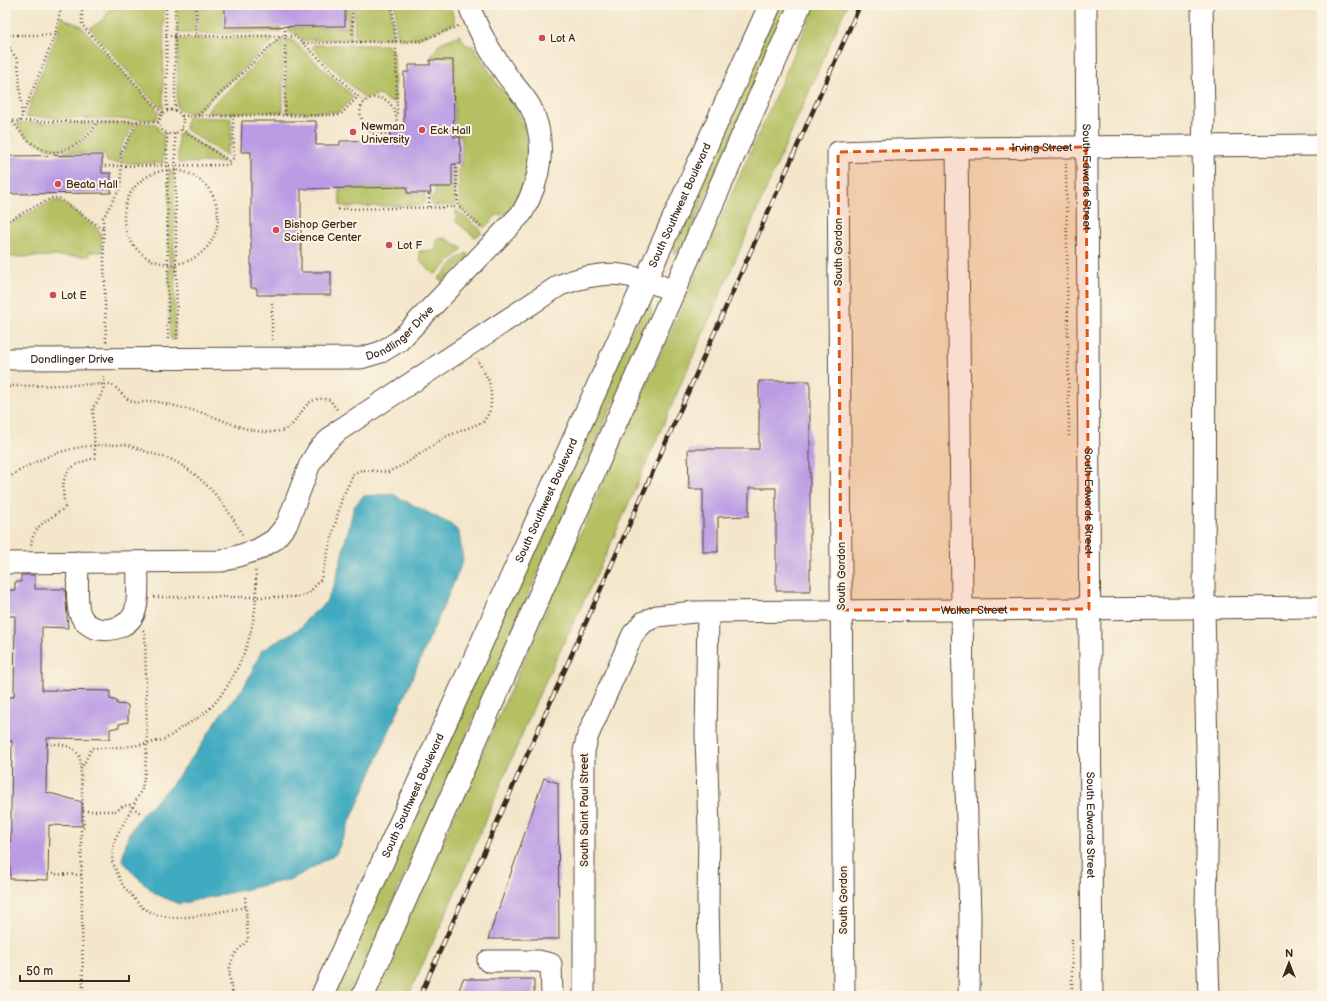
<svg xmlns="http://www.w3.org/2000/svg" width="1327" height="1001" font-family="'Balsamiq Sans',sans-serif">
<style>
.green{fill:#b4c062;stroke:#787540}
.water{fill:#40aac0;stroke:#3e6a6f}
.building{fill:#ba9be4}
.lines{fill:none;stroke-linecap:round;stroke-linejoin:round}
.minor-casing{stroke:#574638;stroke-width:23}
.major-casing{stroke:#574638;stroke-width:24}
.path{stroke:#574638;stroke-width:2.5;stroke-dasharray:1 3;stroke-linecap:butt}
.minor{stroke:#fff;stroke-width:21}
.major{stroke:#fff;stroke-width:22}
.rail-casing{stroke:#3b2a1e;stroke-width:4.5}
.rail{stroke:#fcf5e5;stroke-width:3;stroke-dasharray:9;stroke-linecap:butt}
.marked{fill:#df570d;fill-opacity:0.2;stroke:#df570d;stroke-width:3;stroke-dasharray:8 5;stroke-linejoin:round}
.poi-dot{fill:#d1495b;stroke:#fcf5e5;stroke-width:1.5}
.labels{text-anchor:middle;stroke-width:4;stroke-linejoin:round;paint-order:stroke}
.poi-label{font-size:11px;fill:#3b2a1e;stroke:#fcf5e5;text-anchor:start}
.street-label{font-size:11px;fill:#3b2a1e;stroke:#fcf5e5}
</style>
<rect width="100%" height="100%" fill="#fcf5e5"/>
<filter id="ink" filterUnits="userSpaceOnUse"><feTurbulence type="fractalNoise" baseFrequency=".025" numOctaves="2"/><feDisplacementMap in="SourceGraphic" scale="8" xChannelSelector="R" yChannelSelector="G"/><feConvolveMatrix kernelMatrix="1 2 1 2 8 2 1 2 1" color-interpolation-filters="sRGB"/></filter>
<filter id="wash" filterUnits="userSpaceOnUse"><feTurbulence type="fractalNoise" baseFrequency=".012" numOctaves="4" result="noise"/><feDisplacementMap in="SourceGraphic" scale="16" xChannelSelector="R" yChannelSelector="G"/><feGaussianBlur stdDeviation="0.9" result="paint"/><feColorMatrix in="noise" values="0 0 0 0 0 0 0 0 0 0 0 0 0 0 0 0 0 1.4 0 .05"/><feComposite in="paint" operator="in"/></filter>
<g filter="url(#wash)">
<rect width="100%" height="100%" fill="#f3e6ca"/>
<!-- green -->
<g class="green">
<polygon points="134,5 164,5 163,109 153,101 90,28 103,20 110,9"/>
<polygon points="177,5 195,5 195,33 181,33 178,31"/>
<polygon points="198,5 223,5 223,29 281,28 280,32 198,34"/>
<polygon points="347,5 351,5 351,39 303,40 295,33 289,32 289,28 347,27"/>
<polygon points="354,5 391,5 393,38 355,39"/>
<polygon points="395,5 450,5 455,23 417,39 399,39 397,35"/>
<polygon points="777,5 790,5 685,243 675,254 673,239"/>
<polygon points="816,5 847,5 610,546 537,699 443,920 408,996 374,996"/>
<polygon points="61,16 68,21 80,25 152,104 159,112 155,120 26,117 36,86 57,34"/>
<path d="M 460,35 L 465,44 L 474,47 L 497,84 L 498,87 C 505,90 512,101 516,108 C 536,146 532,181 506,214 L 497,215 L 485,227 L 483,227 L 460,207 L 459,204 L 459,164 L 462,164 L 462,136 L 455,135 L 454,58 L 431,57 L 440,43 Z"/>
<polygon points="273,38 274,40 196,113 184,113 177,108 178,39"/>
<polygon points="291,39 354,97 339,112 287,112 286,41"/>
<polygon points="281,40 283,41 283,112 208,113 208,109"/>
<polygon points="313,45 388,45 389,48 394,51 395,101 391,102 379,95 364,98 312,48"/>
<polygon points="187,117 231,118 231,146 227,147 227,156 185,129"/>
<path d="M 17,123 L 94,123 C 86,136 70,151 54,150 C 46,149 40,145 33,141 C 26,137 19,131 17,123 Z"/>
<path d="M 98,123 L 134,123 L 120,149 L 119,163 L 107,162 L 104,153 L 62,153 C 78,146 91,139 98,123 Z"/>
<polygon points="138,123 156,124 159,131 164,135 163,163 123,163 122,155"/>
<polygon points="182,132 222,159 223,162 178,163 178,135"/>
<polygon points="452,167 455,168 455,205 433,206 431,203 430,196 435,196 435,187 452,187"/>
<rect x="169" y="172" width="5" height="90"/>
<polygon points="407,187 407,193 425,193 425,202 422,205 346,207 340,205 339,188"/>
<polygon points="52,201 60,201 98,229 101,235 102,252 89,252 90,256 5,257 5,226"/>
<polygon points="456,210 480,229 481,233 475,237 456,222"/>
<polygon points="445,238 463,249 436,274 433,274 420,261 419,251 436,251 436,239"/>
<polygon points="467,253 468,258 443,281 438,279 457,259"/>
<polygon points="169,265 175,265 175,338 173,340 170,338"/>
<polygon points="650,297 652,315 351,996 331,996 647,298"/>
</g>
<!-- water -->
<polygon class="water" points="392,494 450,524 459,532 463,561 336,854 292,879 179,904 156,894 137,877 122,860 128,835 143,813 170,787 200,747 220,715 244,687 262,650 302,627 307,619 326,602 334,586 354,507 363,496"/>
<g id="blocks">
<!-- building -->
<g class="building">
<polygon points="225,5 345,5 345,26 225,27"/>
<polygon points="430,60 453,60 454,137 460,137 461,164 452,164 452,187 430,187 431,193 407,193 407,187 301,189 301,272 331,272 331,295 257,295 257,288 251,288 251,152 241,152 242,121 316,121 316,145 340,145 340,141 390,140 390,126 404,126 404,72 409,72 409,65 430,65"/>
<polygon points="102,155 102,173 111,173 111,193 5,194 5,174 9,174 8,156"/>
<polygon points="759,381 810,381 810,591 776,591 776,488 749,488 749,516 718,517 718,552 703,552 703,489 689,489 688,449 759,449"/>
<polygon points="21,575 35,575 35,589 65,589 68,628 42,627 42,690 110,691 110,699 117,701 117,704 128,705 128,722 119,724 119,727 110,729 110,739 47,738 46,792 82,802 82,826 49,825 48,880 10,879 12,741 5,741 5,697 14,697 15,616 5,616 5,590 15,590 15,582 21,582"/>
<polygon points="544,778 558,783 559,939 488,939"/>
<polygon points="463,979 534,979 534,996 457,996"/>
</g>
</g>
</g>
<g filter="url(#ink)">
<use href="#blocks" fill-opacity="0" stroke="#574638" stroke-width="1"/>
<g class="lines">
<defs>
<g id="minor">
<path id="s1" d="M 1086,5 L 1092,996"/>
<polyline points="1202,5 1204,115 1203,146 1205,262 1204,608 1208,799 1206,909 1209,996"/>
<polyline points="957,148 963,692 970,916 969,996"/>
<path id="s2" d="M 5,359 L 361,358 L 381,352 L 399,341 L 522,213 C 541,181 548,140 530,106 C 524,96 515,86 508,77 C 492,54 478,32 469,5"/>
<path d="M 78,562 C 78,577 76,597 79,611 C 85,635 121,635 133,616 C 140,605 137,575 138,562"/>
<path d="M 5,563 L 222,561 L 257,550 L 274,540 L 287,524 L 310,464 L 319,449 L 338,431 L 560,285 C 606,268 629,272 673,291"/>
<polyline points="708,612 706,735 709,830 708,899 710,996"/>
<polyline points="488,961 538,961 551,964 552,996"/>
<path id="s3" d="M 584,996 L 584,751 L 588,735 L 633,634 L 644,622 L 657,616 L 694,612 L 1322,607"/>
<path id="s4" d="M 844,996 L 838,152 L 957,148 L 1322,145"/>
</g>
<g id="major">
<path id="s5" d="M 322,996 L 770,5"/>
<polyline points="363,996 800,5"/>
</g>
</defs>
<!-- minor casing -->
<use href="#minor" class="minor-casing"/>
<!-- major casing -->
<use href="#major" class="major-casing"/>
<!-- path -->
<g class="path">
<polyline points="57,5 58,7 107,8 122,5"/>
<polyline points="166,5 167,110"/>
<polyline points="196,5 196,36"/>
<polyline points="352,5 353,42 420,41 458,26"/>
<polyline points="392,5 396,41 397,116"/>
<polyline points="82,7 82,25 162,113"/>
<polyline points="285,26 285,115"/>
<polyline points="5,35 55,35"/>
<polyline points="166,36 294,36 303,43 353,42"/>
<polyline points="5,41 18,61 22,117"/>
<polyline points="303,43 364,102"/>
<circle cx="171" cy="122" r="12"/>
<polyline points="198,115 280,37"/>
<polyline points="182,116 340,115 358,97"/>
<polyline points="5,121 158,122 163,112 175,110 175,5"/>
<polyline points="20,121 55,35 60,12 58,7"/>
<path d="M 13,122 C 21,135 39,153 57,152 C 64,151 71,147 77,144 C 86,139 93,131 97,121"/>
<polyline points="167,134 168,342"/>
<polyline points="175,134 177,341"/>
<path d="M 390,134 L 373,134 C 334,99 397,77 397,126"/>
<polyline points="229,161 234,158 233,115"/>
<polyline points="1066,163 1069,436"/>
<polyline points="456,164 458,206 483,229"/>
<polyline points="105,166 229,165 229,161 181,129"/>
<circle cx="171" cy="217" r="47"/>
<polyline points="429,207 429,193"/>
<polyline points="338,209 458,207"/>
<polyline points="5,222 52,198 59,198 104,230"/>
<polyline points="272,303 272,342"/>
<polyline points="106,342 103,218 119,190 121,184 121,153 137,121"/>
<path d="M 5,388 L 13,386 L 110,384 C 119,388 122,397 131,401 C 140,405 150,399 158,402 C 174,406 190,409 206,414 C 229,422 254,436 280,431 C 303,427 299,392 330,400 L 338,411"/>
<path d="M 5,480 C 37,458 71,444 110,445 C 115,445 122,444 128,445 C 136,447 143,451 151,453 C 158,456 167,457 174,461 C 204,476 228,507 243,536"/>
<path d="M 31,545 C 34,522 50,521 65,507 C 60,476 64,466 95,458 L 93,407 C 101,398 105,388 104,376"/>
<polyline points="154,597 297,597 309,593 321,579 342,498 354,473 362,470 388,472 405,464 445,437 483,422 489,413 491,405 491,393 489,381 477,359"/>
<polyline points="143,630 145,632 147,742 145,772 142,789 114,841 112,861 123,886 143,908 157,915 175,918 197,916 246,907"/>
<polyline points="5,670 7,671"/>
<path d="M 47,744 C 61,744 72,744 80,757 L 84,827 L 81,830 L 83,996"/>
<path d="M 81,769 L 92,748 C 116,748 143,746 165,739 C 171,736 177,731 182,727 C 194,721 205,714 214,704 C 245,667 261,616 255,568"/>
<polyline points="83,811 117,811 123,806 130,805 140,813"/>
<polyline points="5,850 6,851"/>
<polyline points="48,874 82,875"/>
<polyline points="1072,939 1072,996"/>
<path d="M 233,996 C 230,981 226,966 236,953 C 240,947 245,945 248,939 L 245,896"/>
</g>
<!-- minor -->
<use href="#minor" class="minor"/>
<!-- major -->
<use href="#major" class="major"/>
<defs>
<polyline id="rail" points="420,996 860,5"/>
</defs>
<!-- rail casing -->
<use href="#rail" class="rail-casing"/>
<!-- rail -->
<use href="#rail" class="rail"/>
</g>
</g>
<!-- marked area -->
<path class="marked" d="M 1086,147 L 1089,609 L 841,610 L 838,152 Z"/>
<!-- markers -->
<g class="poi-dot">
<circle cx="542" cy="38" r="4"/>
<circle cx="422" cy="130" r="4"/>
<circle cx="353" cy="132" r="4"/>
<circle cx="58" cy="184" r="4"/>
<circle cx="276" cy="230" r="4"/>
<circle cx="389" cy="245" r="4"/>
<circle cx="53" cy="295" r="4"/>
</g>
<g class="labels">
<!-- poi labels -->
<g class="poi-label">
<text x="550" y="42">Lot A</text>
<text x="361" y="130">Newman<tspan x="361" dy="13">University</tspan></text>
<text x="430" y="134">Eck Hall</text>
<text x="66" y="188">Beata Hall</text>
<text x="284" y="228">Bishop Gerber<tspan x="284" dy="13">Science Center</tspan></text>
<text x="397" y="249">Lot F</text>
<text x="61" y="299">Lot E</text>
</g>
<!-- street labels -->
<g class="street-label">
<text dy="4" stroke="none"><textPath href="#s4" startOffset="1048">Irving Street</textPath></text>
<text dy="4" stroke="none"><textPath href="#s1" startOffset="172">South Edwards Street</textPath></text>
<text dy="4" stroke="none"><textPath href="#s5" startOffset="868">South Southwest Boulevard</textPath></text>
<text transform="translate(838 252) rotate(-90)" y="4">South Gordon</text>
<text dy="4" stroke="none"><textPath href="#s2" startOffset="403">Dondlinger Drive</textPath></text>
<text dy="4" stroke="none"><textPath href="#s2" startOffset="67">Dondlinger Drive</textPath></text>
<text dy="4" stroke="none"><textPath href="#s5" startOffset="544">South Southwest Boulevard</textPath></text>
<text dy="4" stroke="none"><textPath href="#s1" startOffset="496">South Edwards Street</textPath></text>
<text transform="translate(841 576) rotate(-90)" y="4">South Gordon</text>
<text dy="4" stroke="none"><textPath href="#s3" startOffset="720">Walker Street</textPath></text>
<text dy="4" stroke="none"><textPath href="#s5" startOffset="220">South Southwest Boulevard</textPath></text>
<text transform="translate(584 810) rotate(-90)" y="4">South Saint Paul Street</text>
<text dy="4" stroke="none"><textPath href="#s1" startOffset="820">South Edwards Street</textPath></text>
<text transform="translate(843 900) rotate(-90)" y="4">South Gordon</text>
</g>
</g>
<!-- margin -->
<rect width="1327" height="1001" fill="none" stroke="#fcf5e5" stroke-width="20"/>
<!-- north arrow -->
<g transform="translate(1289 963)" stroke="#fcf5e5" stroke-width="3" paint-order="stroke">
<path d="M0-3L7 15L0 10L-7 15Z" fill="#3b2a1e"/>
<text y="-6" font-size="11" font-weight="bold" text-anchor="middle" fill="#3b2a1e">N</text>
</g>
<!-- scale -->
<path d="M20 975v6h109v-6" fill="none" stroke="#3b2a1e" stroke-width="2"/>
<text x="26" y="975" font-size="12" fill="#3b2a1e" stroke="#fcf5e5" stroke-width="3" paint-order="stroke">50 m</text>
</svg>
